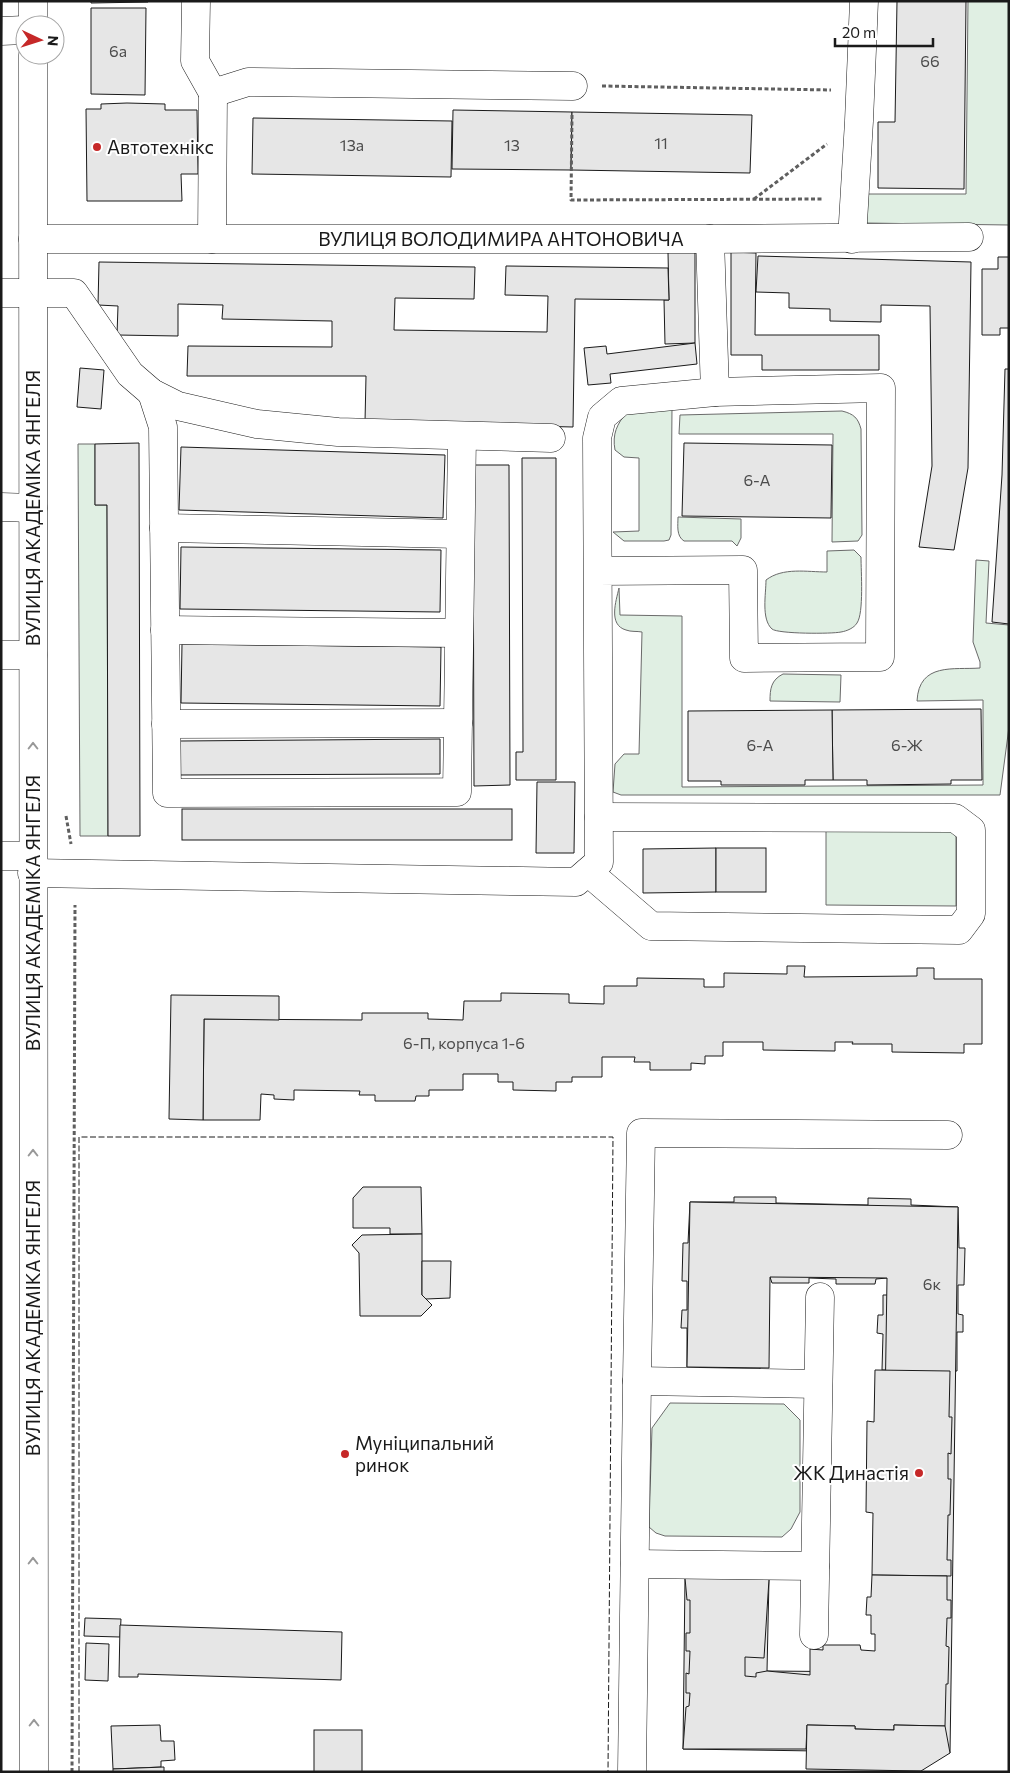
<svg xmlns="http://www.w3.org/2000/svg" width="1010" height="1773" font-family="Commissioner,sans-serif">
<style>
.green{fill:#e0efe3;stroke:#6a6a6a}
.building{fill:#e6e6e6;stroke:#1a1a1a}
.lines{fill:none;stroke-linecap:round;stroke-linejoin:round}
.minor-casing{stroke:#1a1a1a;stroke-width:29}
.major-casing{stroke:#1a1a1a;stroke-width:29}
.path{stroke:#5f5f5f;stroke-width:3;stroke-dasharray:4 2.5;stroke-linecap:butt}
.minor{stroke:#fff;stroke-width:28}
.major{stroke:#fff;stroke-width:28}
.tram{stroke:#1a1a1a;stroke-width:1}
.fence{stroke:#1a1a1a;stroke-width:1;stroke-dasharray:6 2.5;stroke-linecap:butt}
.oneway{stroke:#989898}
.poi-dot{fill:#c62828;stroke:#fff;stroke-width:2}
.labels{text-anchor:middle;stroke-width:4;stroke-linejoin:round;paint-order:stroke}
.number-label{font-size:16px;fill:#4d4d4d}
.poi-label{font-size:19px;fill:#1a1a1a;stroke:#fff;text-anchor:start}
.street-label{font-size:19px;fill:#1a1a1a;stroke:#fff}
</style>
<rect width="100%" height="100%" fill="#fff"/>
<!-- green -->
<g class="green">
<polygon points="968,1 1009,1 1009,225 865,223 865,194 966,194"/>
<path d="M 672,407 L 671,535 L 669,540 L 664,541 L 624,541 L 613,532 L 639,531 L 639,458 L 624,457 L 615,450 C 612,434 617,424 627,412 Z"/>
<path d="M 842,411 C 854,414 858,418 861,429 L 862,535 L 858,541 L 832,542 L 833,434 L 679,434 L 680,415 Z"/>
<polygon points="78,444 95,444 95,505 107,505 108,836 80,836"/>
<path d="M 678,517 L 741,519 L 741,538 L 737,546 L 732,541 L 684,541 C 676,536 678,525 678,517 Z"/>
<path d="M 854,550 L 861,557 C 861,571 864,613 857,623 C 854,628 847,631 841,632 C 832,634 778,634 772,629 C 761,619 766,594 766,580 C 783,567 807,572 827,572 L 827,551 Z"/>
<path d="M 976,560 L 989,561 L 986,623 L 1009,625 L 1009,727 L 1000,795 L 621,795 L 613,792 L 615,764 L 624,754 L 639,754 L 642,632 C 637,631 631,632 626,630 C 608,625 616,601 619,588 L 620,615 L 682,616 L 682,787 L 983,785 L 983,700 L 917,701 C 919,662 954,670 980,668 L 980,662 L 973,642 Z"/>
<path d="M 783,674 L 841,675 L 840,702 L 770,701 C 770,689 771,680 783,674 Z"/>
<polygon points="826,830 956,831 956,906 826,905"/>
<polygon points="670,1403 784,1404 800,1420 800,1512 791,1529 782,1537 665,1536 656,1533 649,1527 652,1428"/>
</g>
<!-- building -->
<g class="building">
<polygon points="91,1 148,1 148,2 91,3"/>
<polygon points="897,1 966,1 964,189 878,188 878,122 895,122"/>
<polygon points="91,8 146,8 145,95 91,94"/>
<polygon points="127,103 165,104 165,110 197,110 198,174 181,174 182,201 87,201 86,109 101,109 101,104"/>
<polygon points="453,110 572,112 571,170 452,169"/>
<polygon points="572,112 752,115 750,173 571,170"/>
<polygon points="253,118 452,121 451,177 252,174"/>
<polygon points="695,251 695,343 665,344 664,300 669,300 668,252"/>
<polygon points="731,252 756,253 755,335 879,335 879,370 762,370 762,355 731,355"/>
<polygon points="758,256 971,262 968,468 954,550 919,547 932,466 930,306 881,305 881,322 830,321 830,309 789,308 789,293 756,292"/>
<polygon points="998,257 1009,257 1009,328 1000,328 1000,335 982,335 982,269 998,269"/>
<polygon points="99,262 475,267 474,299 395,298 394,330 547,332 548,296 505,295 506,266 668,268 669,300 575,299 573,427 365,422 366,376 187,376 188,346 332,347 332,321 222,319 223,305 178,304 178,336 117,335 118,306 98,305"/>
<polygon points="695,343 697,364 610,374 611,383 588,385 584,348 606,346 607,354"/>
<polygon points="80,368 104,370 101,409 77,407"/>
<polygon points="1005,369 1009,369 1009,624 992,622 1002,475"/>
<polygon points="139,443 140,836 108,836 107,505 95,505 95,444"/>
<polygon points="684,443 832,445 831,518 682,516"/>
<polygon points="181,447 445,455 443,518 179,510"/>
<polygon points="522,458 556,458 556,780 516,780 516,752 523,752"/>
<polygon points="473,465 509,465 510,785 474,786"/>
<polygon points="181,547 441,550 440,612 180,609"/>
<polygon points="182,644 441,647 440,706 181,703"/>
<polygon points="981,709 982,780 951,780 951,784 867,785 867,780 833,780 832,710"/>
<polygon points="832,710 833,780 805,780 805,785 721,785 721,781 688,781 688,711"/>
<polygon points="440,739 440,774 179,775 179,741"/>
<polygon points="537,782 575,782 574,853 536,853"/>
<rect x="182" y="809" width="330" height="31"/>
<polygon points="716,848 716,892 643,893 643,849"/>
<rect x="716" y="848" width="50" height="44"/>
<polygon points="787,966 805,966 804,977 917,976 917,968 934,968 934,979 982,979 982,1044 964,1044 964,1053 892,1052 892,1044 852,1044 853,1042 835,1042 835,1051 763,1050 763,1042 723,1042 723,1056 705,1056 705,1064 691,1063 691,1070 650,1070 650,1062 634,1062 635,1057 602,1057 602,1077 572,1077 572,1082 556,1082 556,1091 513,1090 513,1082 498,1082 498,1074 463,1074 463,1090 429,1090 429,1096 416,1096 415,1101 375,1101 375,1095 359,1095 360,1091 294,1090 294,1100 274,1099 274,1095 261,1094 260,1120 203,1120 204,1019 362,1020 362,1013 428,1013 428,1019 463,1020 464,1001 501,1001 501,993 569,994 569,1003 604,1004 604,986 637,986 637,978 704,979 704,987 724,987 724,973 787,974"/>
<polygon points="171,995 279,996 279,1020 204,1019 203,1120 169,1119"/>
<polygon points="363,1187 421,1187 422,1234 390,1234 390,1228 353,1228 353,1198"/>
<polygon points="734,1197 776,1197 776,1203 868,1205 868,1198 911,1199 911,1205 958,1207 959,1248 965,1248 964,1285 958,1285 958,1314 963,1315 963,1332 957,1332 957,1371 882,1370 883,1334 877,1333 878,1315 883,1315 883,1295 899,1295 900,1279 887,1278 876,1279 875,1284 836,1284 836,1279 809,1278 809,1283 772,1283 770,1277 747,1277 746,1293 762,1293 760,1369 687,1367 687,1328 681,1328 682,1310 687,1310 687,1281 682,1281 683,1243 688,1243 690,1202 734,1202"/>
<polygon points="690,1202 958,1207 950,1753 683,1749 685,1578 769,1579 767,1671 881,1672 887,1278 770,1277 769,1368 687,1367"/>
<polygon points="422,1234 422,1295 432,1305 421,1316 360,1316 359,1253 352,1245 362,1235"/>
<polygon points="422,1261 451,1261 450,1298 426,1299 422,1295"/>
<polygon points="875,1370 950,1371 949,1417 952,1417 951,1454 948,1453 948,1479 951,1479 950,1515 948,1515 947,1560 951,1560 951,1576 872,1575 873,1513 866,1512 867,1421 874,1422"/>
<polygon points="872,1575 947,1576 947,1600 951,1600 951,1618 947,1618 946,1646 949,1647 948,1684 946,1684 945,1726 894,1725 894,1730 855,1729 855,1726 807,1725 806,1749 683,1749 686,1707 689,1706 690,1693 686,1693 686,1673 689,1674 690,1651 686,1651 686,1633 690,1633 690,1600 687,1600 685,1578 769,1579 764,1658 745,1657 745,1676 756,1677 756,1673 767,1671 810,1675 810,1649 823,1650 823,1645 860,1645 861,1650 875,1651 875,1634 871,1634 871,1615 866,1615 867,1597 871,1597"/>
<polygon points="85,1618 121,1619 120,1637 84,1636"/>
<polygon points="120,1625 342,1632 341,1680 138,1674 138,1677 119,1677"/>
<polygon points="86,1643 109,1644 108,1681 85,1680"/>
<polygon points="160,1725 161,1741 174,1741 175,1760 161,1761 161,1767 113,1769 111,1726"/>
<polygon points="807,1725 855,1726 855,1729 894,1730 894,1725 945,1726 950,1753 921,1771 806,1769"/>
<rect x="314" y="1730" width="48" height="42"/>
<polygon points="164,1767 164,1772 113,1772 113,1769"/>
</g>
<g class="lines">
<defs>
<g id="minor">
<polyline points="196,1 195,61 213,93 248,82 573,86"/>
<polyline points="1,31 25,30"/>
<polyline points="33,239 710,239 969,237"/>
<polyline points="212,239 213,93"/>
<polyline points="710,239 715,392"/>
<polyline points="852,239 859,121 864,1"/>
<polyline points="1,293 74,293 130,374 152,393 178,406 257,424 338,432 551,438"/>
<polyline points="152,393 163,427 167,793 457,792 462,436"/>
<polyline points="1,507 33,508"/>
<polyline points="164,528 460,534"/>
<polyline points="165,630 459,633"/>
<polyline points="1,655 33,655"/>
<polyline points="166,724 458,723"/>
<polyline points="1,856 33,856"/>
<polyline points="588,872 651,926 959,930 971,914 971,830 955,818 599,817"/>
<polyline points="32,873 576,882 599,862 597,438 602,417 621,401 715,392 881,388 880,657 744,658 743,570 598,571"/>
<polyline points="637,1381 641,1133 948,1135"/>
<polyline points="635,1564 815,1566"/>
<polyline points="814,1635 820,1297"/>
<polyline points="632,1772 637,1381 818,1384"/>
</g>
<g id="major">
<polyline points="33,25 33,1"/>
<polyline points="33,55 34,1772"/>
</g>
</defs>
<!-- minor casing -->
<use href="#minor" class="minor-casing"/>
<!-- major casing -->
<use href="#major" class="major-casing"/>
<!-- path -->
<g class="path">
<polyline points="602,86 831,90"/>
<polyline points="572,115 571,200 824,199"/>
<polyline points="754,199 827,144"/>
<polyline points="66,816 71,844"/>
<polyline points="72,1772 75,905"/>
</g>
<!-- minor -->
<use href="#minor" class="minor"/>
<!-- major -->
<use href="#major" class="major"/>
<!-- tram -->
<polyline class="tram" points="1,97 2,1"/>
<!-- fence -->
<polyline class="fence" points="79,1772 79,1137 613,1137 608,1772"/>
</g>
<!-- one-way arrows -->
<defs><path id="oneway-chevron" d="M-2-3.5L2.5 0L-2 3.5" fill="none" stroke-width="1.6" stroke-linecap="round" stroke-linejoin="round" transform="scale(1.25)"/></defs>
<g class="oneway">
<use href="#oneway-chevron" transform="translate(33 746) rotate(-90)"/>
<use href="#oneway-chevron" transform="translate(33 1153) rotate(-90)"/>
<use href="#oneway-chevron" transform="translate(33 1561) rotate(-90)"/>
<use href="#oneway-chevron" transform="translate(34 1723) rotate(-90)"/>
</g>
<!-- markers -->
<g class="poi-dot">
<circle cx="97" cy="147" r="5"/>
<circle cx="345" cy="1454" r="5"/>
<circle cx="919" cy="1473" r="5"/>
</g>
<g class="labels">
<!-- number labels -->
<g class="number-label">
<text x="118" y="57">6а</text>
<text x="930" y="67">66</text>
<text x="661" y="149">11</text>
<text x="352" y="151">13а</text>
<text x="512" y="151">13</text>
<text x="757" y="486">6-А</text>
<text x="760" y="751">6-А</text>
<text x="907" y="751">6-Ж</text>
<text x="464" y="1049">6-П, корпуса 1-6</text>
<text x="932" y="1290">6к</text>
</g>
<!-- poi labels -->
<g class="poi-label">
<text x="107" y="154">Автотехнікс</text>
<text x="355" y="1450">Муніципальний<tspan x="355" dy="22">ринок</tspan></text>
<text x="909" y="1480" text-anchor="end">ЖК Династія</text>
</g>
<!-- street labels -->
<g class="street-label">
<text x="501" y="246">ВУЛИЦЯ ВОЛОДИМИРА АНТОНОВИЧА</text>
<text transform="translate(33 508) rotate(-90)" y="7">ВУЛИЦЯ АКАДЕМІКА ЯНГЕЛЯ</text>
<text transform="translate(33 913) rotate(-90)" y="7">ВУЛИЦЯ АКАДЕМІКА ЯНГЕЛЯ</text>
<text transform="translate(33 1318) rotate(-90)" y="7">ВУЛИЦЯ АКАДЕМІКА ЯНГЕЛЯ</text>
</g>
</g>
<!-- border -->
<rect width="1010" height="1773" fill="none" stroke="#1a1a1a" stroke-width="5"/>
<!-- north arrow -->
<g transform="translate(40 40) rotate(94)"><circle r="24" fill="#ffffff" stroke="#a3a3a3"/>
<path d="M0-4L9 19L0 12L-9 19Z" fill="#c62828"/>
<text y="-8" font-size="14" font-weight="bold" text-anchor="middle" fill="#1a1a1a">N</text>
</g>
<!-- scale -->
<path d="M835 38v8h98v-8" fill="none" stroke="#1a1a1a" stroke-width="2.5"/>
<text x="842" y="38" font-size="15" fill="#1a1a1a" stroke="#ffffff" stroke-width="4" paint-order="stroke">20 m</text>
</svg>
